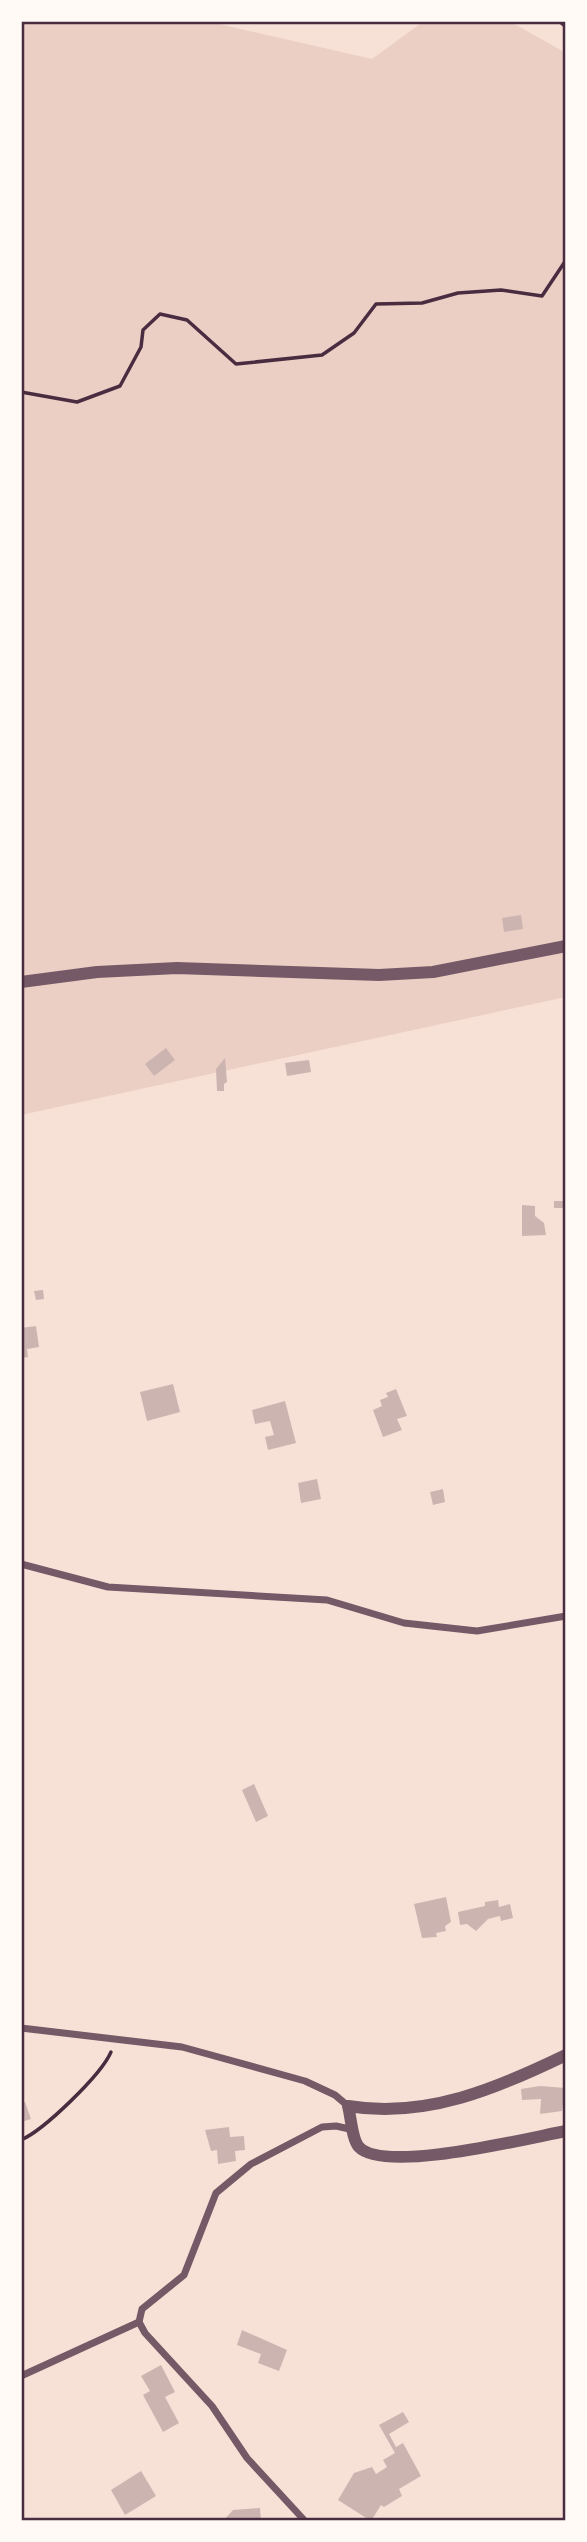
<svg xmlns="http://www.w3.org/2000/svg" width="587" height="2542" font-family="'DejaVu Sans',sans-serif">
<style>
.green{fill:#ebcfc5}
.building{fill:#ccb4b1}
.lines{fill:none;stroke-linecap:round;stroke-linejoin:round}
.path{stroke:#4a2c40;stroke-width:3.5}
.minor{stroke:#755966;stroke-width:7}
.tertiary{stroke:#755966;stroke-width:12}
.neatline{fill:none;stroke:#4a2c40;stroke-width:2.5}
</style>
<rect width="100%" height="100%" fill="#f7e1d7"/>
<!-- green -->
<polygon class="green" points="21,21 206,21 372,59 424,21 509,21 566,53 566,997 21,1115"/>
<!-- building -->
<g class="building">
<polygon points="521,915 523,929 504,932 502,918"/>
<polygon points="166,1048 175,1060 154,1076 145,1064"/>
<polygon points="225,1058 227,1082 224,1084 224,1091 217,1091 216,1069"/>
<polygon points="309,1060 311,1072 287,1076 285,1063"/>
<rect x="554" y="1201" width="12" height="7"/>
<polygon points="522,1205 535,1206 535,1216 544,1223 546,1235 522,1236"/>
<polygon points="43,1290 44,1299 36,1300 34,1291"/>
<polygon points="36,1326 39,1347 27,1349 28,1357 21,1358 21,1328"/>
<polygon points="173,1384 180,1412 147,1421 140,1392"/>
<polygon points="396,1389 407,1416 397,1419 402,1430 383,1437 373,1410 382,1406 380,1400 388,1397 386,1393"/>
<polygon points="285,1401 296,1443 268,1450 265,1437 274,1435 270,1421 255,1424 252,1410"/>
<polygon points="317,1479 321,1499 301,1503 298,1483"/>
<polygon points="443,1489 445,1502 433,1505 430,1492"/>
<polygon points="254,1784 268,1816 256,1822 242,1790"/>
<polygon points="446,1897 451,1922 445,1926 446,1931 436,1933 437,1937 422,1938 414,1904"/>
<polygon points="498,1900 499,1907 510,1904 513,1918 501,1921 500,1916 488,1919 476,1931 467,1924 460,1925 458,1912 485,1906 485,1902"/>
<polygon points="540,2086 566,2088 562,2111 540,2114 541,2099 522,2100 521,2089"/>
<polygon points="25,2102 31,2119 21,2122 21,2103"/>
<polygon points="229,2127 230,2137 244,2136 245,2150 235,2151 236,2161 218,2164 217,2150 211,2151 205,2130"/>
<polygon points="242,2330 287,2350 279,2371 258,2363 261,2354 237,2345"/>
<polygon points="161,2365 175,2392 165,2397 179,2423 163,2432 143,2395 150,2391 141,2376"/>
<polygon points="403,2412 409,2422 389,2434 396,2447 403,2443 421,2476 399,2489 402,2496 384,2507 381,2505 371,2521 338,2500 354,2473 372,2467 376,2474 387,2467 383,2460 395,2453 379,2425"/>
<polygon points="141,2471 156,2496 125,2515 111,2490"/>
<polygon points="260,2508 261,2521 223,2521 233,2510"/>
</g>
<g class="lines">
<!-- path -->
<g class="path">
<polyline points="559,21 566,27"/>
<polyline points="21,392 77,402 120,386 141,347 143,330 160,314 187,320 236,364 322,355 354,333 376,304 422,303 458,293 501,290 542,296 566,260"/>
<path d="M 21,2140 C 44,2130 101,2075 111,2052"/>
</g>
<!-- minor -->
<g class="minor">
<polyline points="21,1564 108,1587 327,1600 404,1623 477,1631 566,1616"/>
<polyline points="21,2028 182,2047 305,2081 335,2095 348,2106"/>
<polyline points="21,2376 139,2322"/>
<polyline points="305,2521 247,2458 212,2406 145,2333 139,2322 142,2309 184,2275 216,2193 251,2164 322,2127 336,2126 354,2130"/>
</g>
<!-- tertiary -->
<g class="tertiary">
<polyline points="21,982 97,972 177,968 379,975 433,972 566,946"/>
<path d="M 566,2055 C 498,2088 426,2119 348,2106 C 351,2117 352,2140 359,2147 C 384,2174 528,2138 566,2131"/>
</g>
</g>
<!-- border -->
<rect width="587" height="2542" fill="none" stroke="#fffaf5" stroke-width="46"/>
<rect x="23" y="23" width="541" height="2496" class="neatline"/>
</svg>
